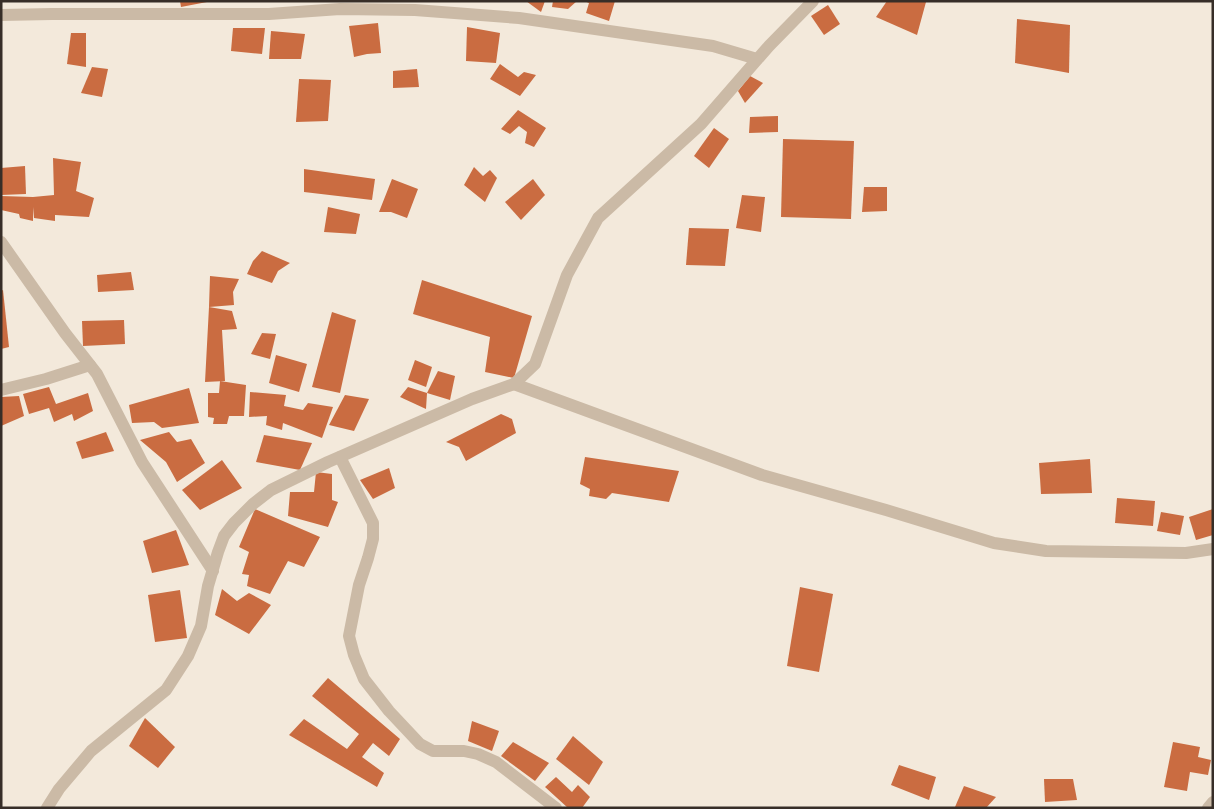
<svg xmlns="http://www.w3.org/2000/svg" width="1214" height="809" font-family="Signika,sans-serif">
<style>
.building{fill:#ca6c41}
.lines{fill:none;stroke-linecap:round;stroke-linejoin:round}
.minor{stroke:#cbbaa6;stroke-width:12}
</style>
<rect width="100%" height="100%" fill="#f3e9db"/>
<!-- building -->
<g class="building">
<polygon points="180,1 207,1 207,2 181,7"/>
<polygon points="526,1 545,1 541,12"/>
<polygon points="553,1 577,1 568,9 552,7"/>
<polygon points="615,1 609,21 586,13 589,3 584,1"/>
<polygon points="887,1 926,2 917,35 876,17"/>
<polygon points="828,5 840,24 824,35 811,16"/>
<polygon points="1017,19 1070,25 1069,73 1015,63"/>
<polygon points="378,23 381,53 367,54 354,57 349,26"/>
<polygon points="467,27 500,33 496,63 466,61"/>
<polygon points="233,28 265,28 262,54 231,51"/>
<polygon points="271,31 305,34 301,59 269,59"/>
<polygon points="71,33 86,33 86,67 67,64"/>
<polygon points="500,64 518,77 524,72 536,75 520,96 490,79"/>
<polygon points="92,67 108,69 102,97 81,93"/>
<polygon points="417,69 419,87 393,88 393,71"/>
<polygon points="750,76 763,83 745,103 738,91"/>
<polygon points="299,79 331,80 328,121 296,122"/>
<polygon points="518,110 546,128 534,147 525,143 527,132 519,126 510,134 501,129"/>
<polygon points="778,116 778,132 749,133 750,117"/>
<polygon points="714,128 729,139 709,168 694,156"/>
<polygon points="783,139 854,141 851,219 781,217"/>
<polygon points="53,158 81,162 76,191 94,198 89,217 55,215 55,221 34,218 33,207 33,221 20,218 19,214 1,210 1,196 33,197 54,195"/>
<polygon points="25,166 26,194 1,195 1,168"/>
<polygon points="474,167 483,176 490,170 497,178 485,202 464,185"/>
<polygon points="304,169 375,179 372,200 304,192"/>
<polygon points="392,179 418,189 407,218 391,212 379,212"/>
<polygon points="533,179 545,195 521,220 505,202"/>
<polygon points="864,187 887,187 887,211 862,212"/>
<polygon points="742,195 765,197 761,232 736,228"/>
<polygon points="328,207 360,214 356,234 324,232"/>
<polygon points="689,228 729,229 725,266 686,265"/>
<polygon points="262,251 290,263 278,271 272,283 247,274 253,261"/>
<polygon points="131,272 134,290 98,292 97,275"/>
<polygon points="210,276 239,279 233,292 234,305 209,307"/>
<polygon points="422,280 532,316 514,378 485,372 490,337 413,314"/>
<polygon points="3,290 9,347 1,349 1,291"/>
<polygon points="209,307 232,311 237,329 222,330 225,381 205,382"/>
<polygon points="332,312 356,320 340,393 312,387"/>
<polygon points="124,320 125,344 83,346 82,321"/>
<polygon points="262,333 276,334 270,359 251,354"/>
<polygon points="276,355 307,364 299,392 269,383"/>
<polygon points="415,360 432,367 426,387 408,380"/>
<polygon points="438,371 455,376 450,400 427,393"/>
<polygon points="220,381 246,385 244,416 229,416 227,424 213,424 214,418 208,417 208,393 219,393"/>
<polygon points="49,387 56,404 88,393 93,411 74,421 72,414 54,422 49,408 29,414 23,394"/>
<polygon points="408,387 427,393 426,409 400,397"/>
<polygon points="189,388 199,423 162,428 154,422 132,423 129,405"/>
<polygon points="250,392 286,395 284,406 303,410 308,403 333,407 322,438 283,423 282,430 266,425 267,416 249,417"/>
<polygon points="345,395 369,399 354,431 329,425"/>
<polygon points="19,396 24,416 1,426 1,397"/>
<polygon points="501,414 512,419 516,433 466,461 459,447 446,442"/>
<polygon points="106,432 114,451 82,459 76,442"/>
<polygon points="169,432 177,442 191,439 205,463 177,482 166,462 140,440"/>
<polygon points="264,435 312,443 300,470 256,462"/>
<polygon points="585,457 679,471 669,502 612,493 606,499 589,496 590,489 580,484"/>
<polygon points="1090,459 1092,493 1041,494 1039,463"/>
<polygon points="222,460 242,488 200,510 182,490"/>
<polygon points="389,468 395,488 373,499 360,480"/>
<polygon points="316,472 332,474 332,500 338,502 328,527 288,516 290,492 314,492"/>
<polygon points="1117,498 1155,501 1153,526 1115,523"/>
<polygon points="255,509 320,537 304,567 288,561 270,594 247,586 249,575 242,574 249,552 239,547"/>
<polygon points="1213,509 1213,535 1196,540 1189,517"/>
<polygon points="1161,512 1184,516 1180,535 1157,531"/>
<polygon points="176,530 189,565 152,573 143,541"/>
<polygon points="800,587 833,594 819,672 787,666"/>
<polygon points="222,589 237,601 249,593 271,605 249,634 215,615"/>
<polygon points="180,590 187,638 155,642 148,595"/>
<polygon points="328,678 400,739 389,756 373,743 362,757 384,773 377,787 289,735 304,719 347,749 359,734 312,696"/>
<polygon points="145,718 175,747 158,768 129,746"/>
<polygon points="472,721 499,731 492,751 468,741"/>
<polygon points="573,736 603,762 589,785 556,759"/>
<polygon points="513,742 549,763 535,781 501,756"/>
<polygon points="1173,742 1200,747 1198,757 1211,760 1208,775 1190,772 1187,791 1164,787"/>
<polygon points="899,765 936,777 929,800 891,785"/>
<polygon points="556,777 572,792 578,785 590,797 582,808 568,808 545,787"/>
<polygon points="1044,779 1073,779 1077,800 1045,802"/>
<polygon points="964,786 996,797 986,808 955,807"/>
</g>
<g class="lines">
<!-- minor -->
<g class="minor">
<polyline points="1,15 52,14 269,14 340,9 415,10 519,18 713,46 757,59"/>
<polyline points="1,242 65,333 97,374 142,462 213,571"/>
<polyline points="514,384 762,475 886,510 994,543 1046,551 1186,553 1213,549"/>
<polyline points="1,390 46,379 90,365"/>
<polyline points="340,457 373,523 373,539 368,558 359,585 349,636 354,655 364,679 389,711 420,744 433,751 464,751 478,754 496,762 556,808"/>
<polyline points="47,808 59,789 91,751 166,690 188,656 201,626 208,586 218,552 224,536 234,523 253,504 271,490 328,462 472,399 514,384 535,364 567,275 598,218 701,124 769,46 813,1"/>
<polyline points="1208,808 1213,802"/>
</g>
</g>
<!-- border -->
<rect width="1214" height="809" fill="none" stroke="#372e28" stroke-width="5"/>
</svg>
